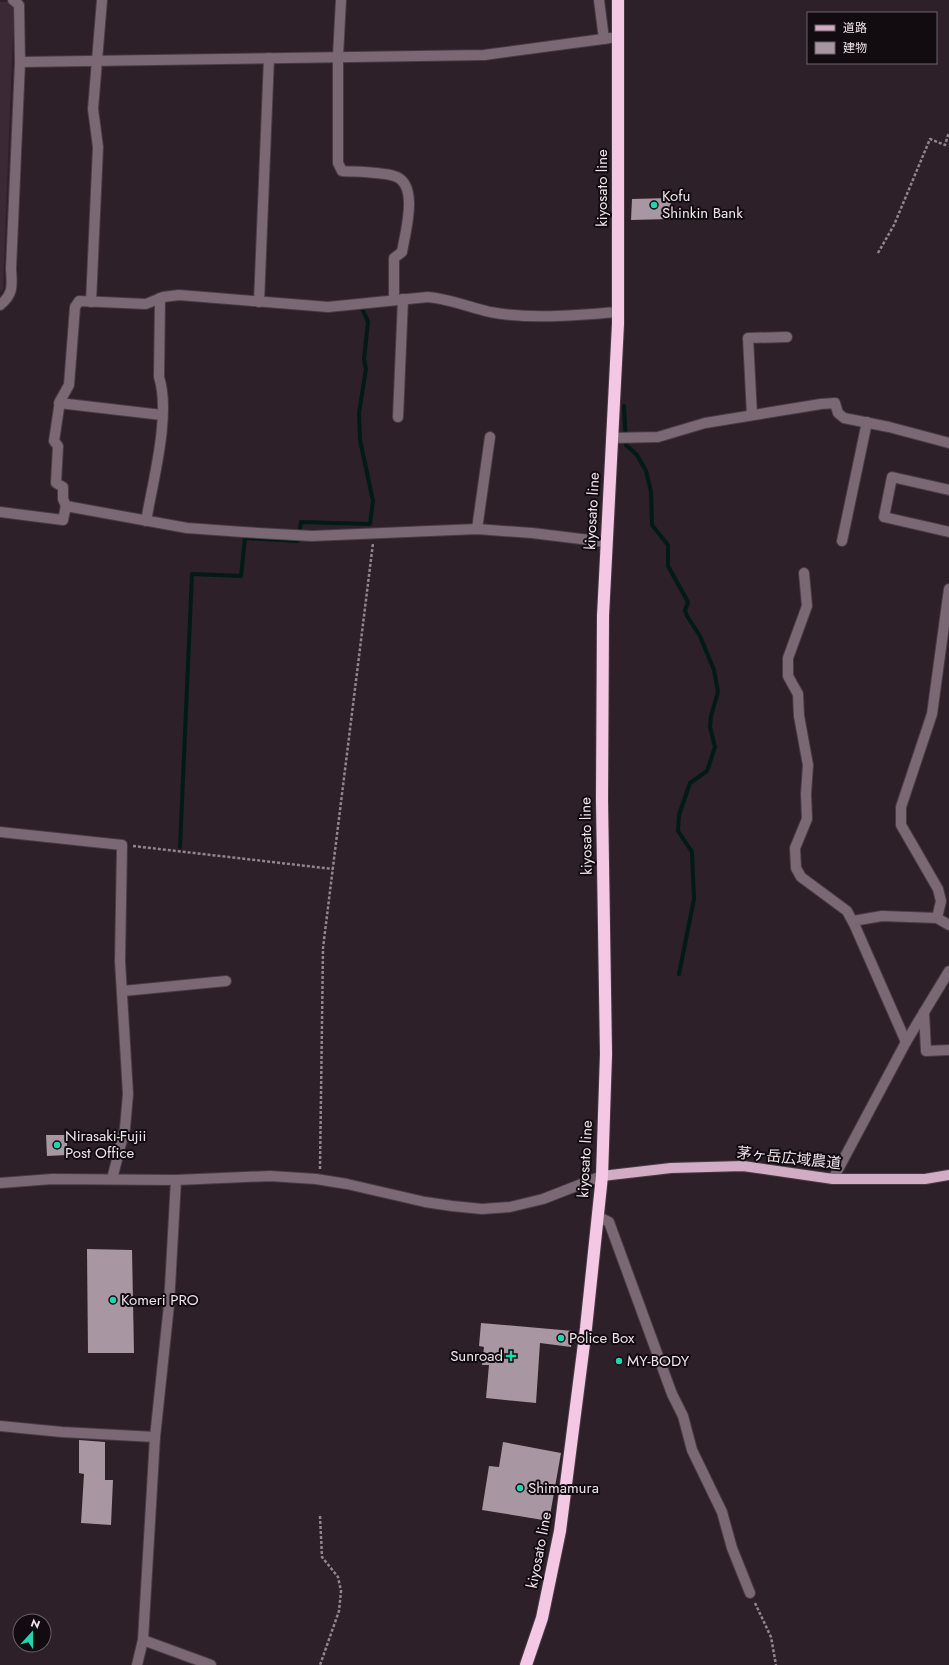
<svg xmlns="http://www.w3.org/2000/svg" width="949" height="1665" font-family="Jost,'Noto Sans JP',sans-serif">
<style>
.built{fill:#3c2936}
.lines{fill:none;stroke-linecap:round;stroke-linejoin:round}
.stream{stroke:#001b14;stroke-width:4}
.building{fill:#a896a2}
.minor-casing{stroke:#483b44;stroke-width:12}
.major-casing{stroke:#483b44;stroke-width:12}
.highway-casing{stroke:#483b44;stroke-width:14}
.path{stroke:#91868d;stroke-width:2.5;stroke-dasharray:3 2;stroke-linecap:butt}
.minor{stroke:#7a6874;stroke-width:10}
.major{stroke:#d1acc4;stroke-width:10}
.highway{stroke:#f4c7e4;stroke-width:12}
.poi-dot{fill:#21d5b0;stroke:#120c10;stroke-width:1.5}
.labels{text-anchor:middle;stroke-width:4;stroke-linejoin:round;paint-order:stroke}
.street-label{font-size:15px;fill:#ede3e9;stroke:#120c10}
.poi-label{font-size:15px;fill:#ede3e9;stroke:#120c10;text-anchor:start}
</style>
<rect width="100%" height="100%" fill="#2d2029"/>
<!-- built -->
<polygon class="built" points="0,2 9,2 14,6 3,289 0,292"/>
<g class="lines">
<!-- stream -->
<g class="stream">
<polyline points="624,406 626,445 637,455 646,471 651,492 652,525 668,545 668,566 688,602 685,611 687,616 700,636 714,670 718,692 711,716 710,727 715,747 707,771 690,783 679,815 678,831 692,852 694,899 679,974"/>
<polyline points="180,847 192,574 241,576 245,538 298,541 301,522 370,524 373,501 360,440 359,413 366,369 364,359 368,322 362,308"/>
</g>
</g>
<!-- building -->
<g class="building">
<polygon points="671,198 670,219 631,220 632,199"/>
<polygon points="46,1135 67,1135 67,1155 47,1156"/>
<polygon points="87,1249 132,1250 134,1353 88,1353"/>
<polygon points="481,1323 573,1331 571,1347 540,1343 536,1403 486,1398 489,1365 482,1365 484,1347 479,1346"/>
<polygon points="79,1440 105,1442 105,1480 113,1480 111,1525 81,1523 84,1474 79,1473"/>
<polygon points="503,1442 561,1453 549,1521 482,1510 489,1466 499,1467"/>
</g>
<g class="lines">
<defs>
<g id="minor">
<path d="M 341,0 L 338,56 L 338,163 L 342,171 C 357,172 380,172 394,176 C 420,183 405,233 402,252 L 394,258 L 394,300"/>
<polyline points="599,0 604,39"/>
<polyline points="20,62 484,55 618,37"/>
<polyline points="91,302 98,147 93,109 102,0"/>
<polyline points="259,302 269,58"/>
<path d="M 0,305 C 14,294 12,285 11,269 L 20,62 L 19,5 L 13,0"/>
<polyline points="59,403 162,415"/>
<polyline points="752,415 748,338 787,337"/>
<polyline points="398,417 403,299"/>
<polyline points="612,438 658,437 705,423 821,404 835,403 838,413 844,418 889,427 949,443"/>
<polyline points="949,490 892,477 884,517 949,532"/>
<path d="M 66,506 L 63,499 L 63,487 L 56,483 L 58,446 L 54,441 L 60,401 L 69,385 L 75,307 L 79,301 L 146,304 L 163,297 L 179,295 L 328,307 L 428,297 C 449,299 469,307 490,312 C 532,320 576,315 618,312"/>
<polyline points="0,512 63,520 66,506 187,528 243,532 312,536 477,529 532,533 606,542"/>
<path d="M 146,521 C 153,481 171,414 159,377 L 160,298"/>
<polyline points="477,529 490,437"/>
<polyline points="842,541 867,422"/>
<polyline points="804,573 807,606 788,658 788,676 798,694 799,716 808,765 806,794 807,819 795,848 796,868 801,877 847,911 855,926 906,1042"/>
<polyline points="949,589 932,714 901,807 901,825 938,889 941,901 937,918 949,925"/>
<polyline points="0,832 122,845 120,961 128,1094 125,1128 112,1179"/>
<polyline points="853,921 882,916 937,918"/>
<polyline points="123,991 226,981"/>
<polyline points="924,1012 926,1051 949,1050"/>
<polyline points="833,1179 906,1042 949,971"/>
<polyline points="0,1183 52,1179 176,1180 270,1176 316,1179 347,1184 425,1202 452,1206 482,1209 510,1207 543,1199 602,1176"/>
<polyline points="597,1216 609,1222 672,1394 683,1416 692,1450 722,1512 732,1548 750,1593"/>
<polyline points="0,1426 62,1432 155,1437"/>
<polyline points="143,1640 211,1665"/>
<polyline points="137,1665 143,1640 155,1437 169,1305 176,1180"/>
</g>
<polyline id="major" points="602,1176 671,1168 743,1166 833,1179 925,1179 949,1175"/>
<polyline id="highway" points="526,1665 542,1618 560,1531 586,1328 602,1176 606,1054 602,800 603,616 618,324 618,0"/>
</defs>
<!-- minor casing -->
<use href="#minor" class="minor-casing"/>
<!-- major casing -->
<use href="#major" class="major-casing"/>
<!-- highway casing -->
<use href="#highway" class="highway-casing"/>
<!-- path -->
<g class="path">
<polyline points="878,253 894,225 930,139 945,145 949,132"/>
<polyline points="133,846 333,869"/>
<polyline points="320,1169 323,948 373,543"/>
<polyline points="320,1516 322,1557 338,1577 341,1591 339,1611 320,1665"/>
<polyline points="755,1603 771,1637 776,1665"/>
</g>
<!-- minor -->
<use href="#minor" class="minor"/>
<!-- major -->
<use href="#major" class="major"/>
<!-- highway -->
<use href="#highway" class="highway"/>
</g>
<!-- markers -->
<g class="poi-dot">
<circle cx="654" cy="205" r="4"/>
<circle cx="57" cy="1145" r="4"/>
<circle cx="113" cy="1300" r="4"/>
<circle cx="561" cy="1338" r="4"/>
<path d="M509 1350h4v4h4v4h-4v4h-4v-4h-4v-4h4z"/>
<circle cx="619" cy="1361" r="4"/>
<circle cx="520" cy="1488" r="4"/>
</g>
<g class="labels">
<!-- street labels -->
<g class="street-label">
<text transform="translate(602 188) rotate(-90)" y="5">kiyosato line</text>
<text transform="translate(592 511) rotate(-87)" y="5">kiyosato line</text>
<text transform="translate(586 836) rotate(-91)" y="5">kiyosato line</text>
<text transform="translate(789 1158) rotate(6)" y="5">茅ヶ岳広域農道</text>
<text transform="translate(585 1159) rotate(-87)" y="5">kiyosato line</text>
<text transform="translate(539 1550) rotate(-79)" y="5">kiyosato line</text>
</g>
<!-- poi labels -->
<g class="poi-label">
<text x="662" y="201">Kofu<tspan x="662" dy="17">Shinkin Bank</tspan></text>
<text x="65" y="1141">Nirasaki-Fujii<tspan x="65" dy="17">Post Office</tspan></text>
<text x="121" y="1305">Komeri PRO</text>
<text x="569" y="1343">Police Box</text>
<text x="503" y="1361" text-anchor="end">Sunroad</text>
<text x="627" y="1366">MY-BODY</text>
<text x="528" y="1493">Shimamura</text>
</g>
</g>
<!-- legend -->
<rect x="807" y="12" width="130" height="52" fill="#120c10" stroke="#6a6267"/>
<rect x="815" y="25" width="20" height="6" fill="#d1acc4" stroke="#6a6267"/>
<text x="843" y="32" font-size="12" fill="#ede3e9">道路</text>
<rect x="815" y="42" width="20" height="12" fill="#a896a2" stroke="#6a6267"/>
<text x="843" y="52" font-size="12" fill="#ede3e9">建物</text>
<!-- north arrow -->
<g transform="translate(32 1633) rotate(21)"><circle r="19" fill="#120c10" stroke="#6a6267"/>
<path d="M0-3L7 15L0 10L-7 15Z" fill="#21d5b0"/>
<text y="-6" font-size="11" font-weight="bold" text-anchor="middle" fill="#ede3e9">N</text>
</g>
</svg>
